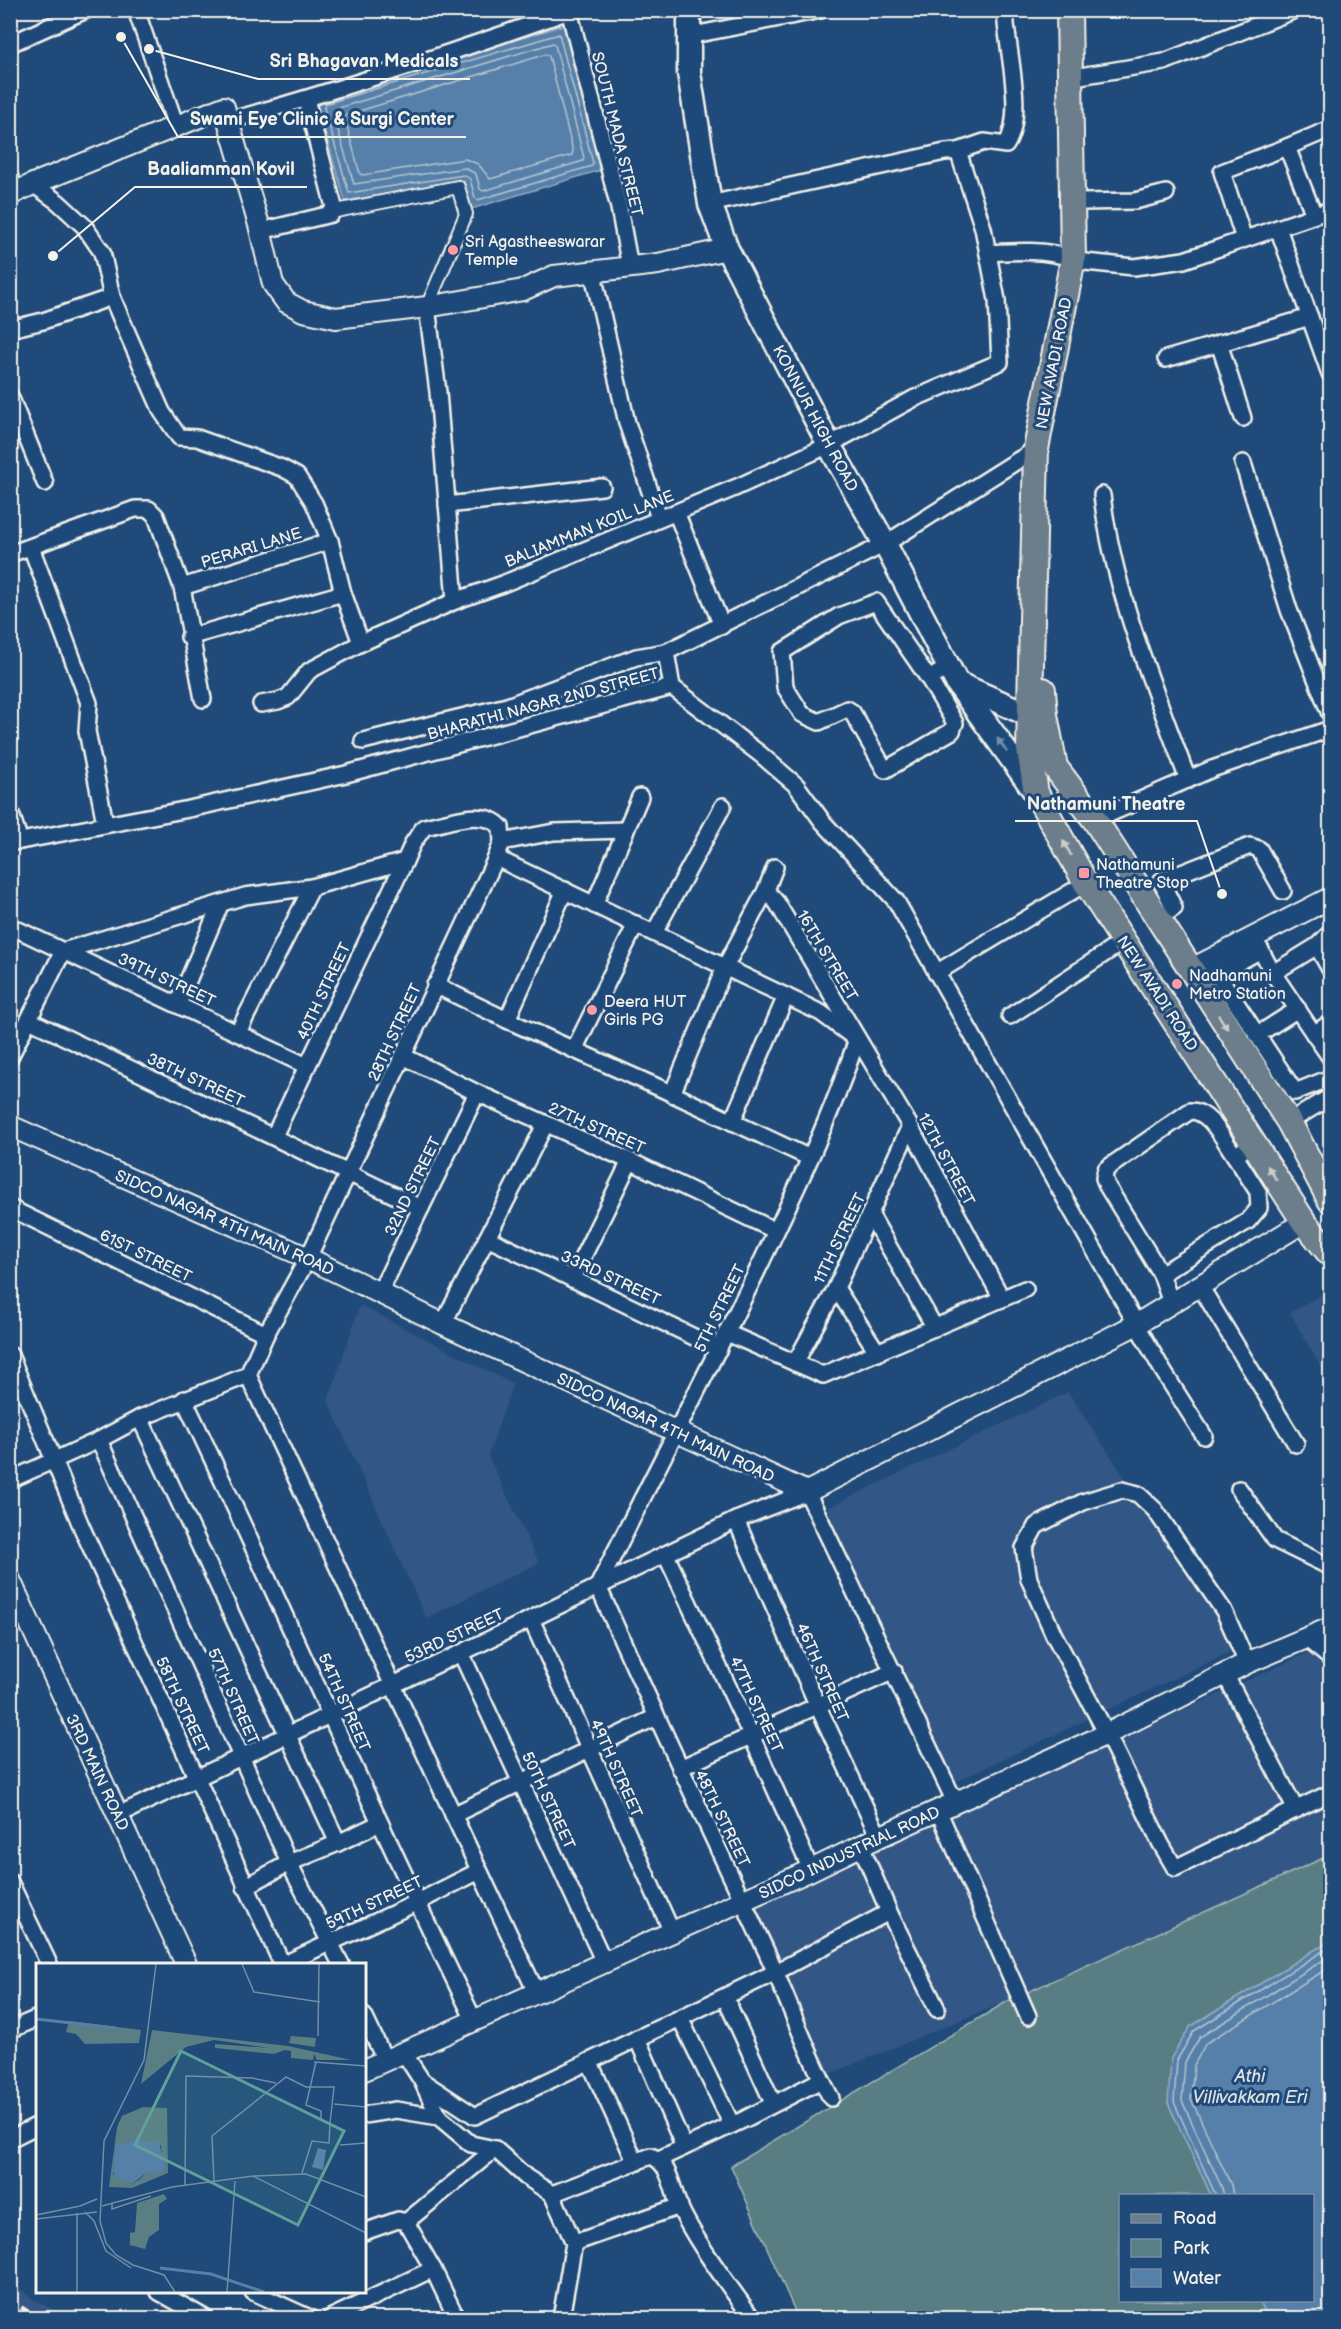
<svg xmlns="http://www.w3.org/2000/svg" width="1341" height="2329" font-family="'Balsamiq Sans',sans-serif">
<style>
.built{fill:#315686}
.green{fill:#597e83;stroke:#a6b8b6;stroke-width:1.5}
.water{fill:#5780a9;stroke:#96adc2;stroke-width:1.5}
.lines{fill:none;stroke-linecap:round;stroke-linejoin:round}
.shore{stroke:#b5c4cf;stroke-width:1.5}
.pedestrian-casing{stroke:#f4f1e8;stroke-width:16}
.minor-casing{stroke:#f4f1e8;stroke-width:20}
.tertiary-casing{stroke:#f4f1e8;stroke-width:24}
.secondary-casing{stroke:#f4f1e8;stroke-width:27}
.primary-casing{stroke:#f4f1e8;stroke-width:28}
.pedestrian{stroke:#1f4a7a;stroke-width:12}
.minor{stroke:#1f4a7a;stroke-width:15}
.tertiary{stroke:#1f4a7a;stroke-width:20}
.secondary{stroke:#1f4a7a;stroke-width:22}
.primary{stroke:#6c7d8b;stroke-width:24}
.rail{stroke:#f4f1e8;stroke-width:4.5;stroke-dasharray:9 4.5;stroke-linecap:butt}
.oneway{fill:#748da6}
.oneway2{fill:#cbcecc}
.poi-dot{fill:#ff9aa2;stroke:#1f4a7a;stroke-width:2}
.labels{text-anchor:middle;stroke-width:6;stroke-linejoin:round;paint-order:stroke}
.street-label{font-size:16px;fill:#f4f1e8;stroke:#1f4a7a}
.poi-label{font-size:16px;fill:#f4f1e8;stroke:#1f4a7a;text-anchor:start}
.water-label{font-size:18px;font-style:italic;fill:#dce0df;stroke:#1f4a7a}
.inset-river{fill:none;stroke:#5780a9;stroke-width:3}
.inset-road{fill:none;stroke:#748da6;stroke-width:1.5}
.view{fill:#5fa199;fill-opacity:0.15;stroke:#5fa199;stroke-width:3}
.inset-edge{fill:none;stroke:#f4f1e8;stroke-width:3}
.leader{fill:none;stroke:#f4f1e8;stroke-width:2}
.callout-dot{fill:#f4f1e8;stroke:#1f4a7a;stroke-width:2}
.callout-label{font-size:18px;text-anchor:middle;font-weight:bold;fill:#f4f1e8;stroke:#1f4a7a;stroke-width:6;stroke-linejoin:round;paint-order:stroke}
</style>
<rect width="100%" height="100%" fill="#1f4a7a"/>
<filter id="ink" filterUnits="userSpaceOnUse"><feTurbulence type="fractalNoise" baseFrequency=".0167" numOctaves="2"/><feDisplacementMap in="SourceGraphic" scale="12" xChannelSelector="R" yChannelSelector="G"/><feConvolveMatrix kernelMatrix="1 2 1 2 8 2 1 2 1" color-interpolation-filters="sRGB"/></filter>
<g filter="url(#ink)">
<!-- built -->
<g class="built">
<polygon points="1330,1289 1330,1383 1290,1313"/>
<polygon points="360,1305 513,1384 488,1456 539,1563 426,1618 328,1401"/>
<polygon points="1068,1392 1239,1648 953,1783 821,1511"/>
<polygon points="1307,1653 1330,1672 1330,1855 1008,2001 822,2077 743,1913"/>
<polygon points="11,2281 34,2300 70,2318 11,2318"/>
</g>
<!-- green -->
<polygon class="green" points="1330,1855 1330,1936 1326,1943 1190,2027 1168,2103 1211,2195 1120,2196 1120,2300 1260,2301 1268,2318 798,2318 731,2166 1008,2001"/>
<!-- water -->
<g class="water">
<polygon points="564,25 601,170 471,209 464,181 345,201 316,101"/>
<polygon points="1330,1936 1330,2318 1268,2318 1260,2301 1312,2300 1312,2196 1211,2195 1168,2103 1171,2058 1190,2027 1326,1943"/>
</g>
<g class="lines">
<!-- shore -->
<g class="shore">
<polygon points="559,34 593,163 592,166 478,200 475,198 470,179 464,175 349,193 324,108 325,104"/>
<polygon points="553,43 555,45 584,158 583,161 483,191 480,189 476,174 465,168 354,184 333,113 335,109"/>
<polygon points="547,54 549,56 573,151 572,155 490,179 478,164 465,159 363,175 360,174 345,119 346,115"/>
<polyline points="1216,2196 1174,2102 1177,2060 1194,2031 1330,1947"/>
<polyline points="1224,2196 1222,2188 1182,2101 1185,2062 1200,2037 1330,1956"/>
<polyline points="1233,2196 1231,2185 1191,2099 1194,2065 1206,2043 1330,1967"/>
</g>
<defs>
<polyline id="pedestrian" points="331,212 458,187 466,214 427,307"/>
<g id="minor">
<polyline points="136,10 176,126"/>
<polyline points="569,10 619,208 630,267"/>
<polyline points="688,36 821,10"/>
<polyline points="10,44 86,10"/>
<polyline points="1080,76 1164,62 1295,10"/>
<path d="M 228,121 C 343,89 457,51 569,11"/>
<polyline points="1287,147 1330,129"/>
<path d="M 958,151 L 984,142 L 1006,145 C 1026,113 1006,48 1005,10"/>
<polyline points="10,178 17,192"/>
<polyline points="33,184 58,202 84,226 102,252 112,297 129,337 162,412 179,437 197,438 282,468 297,476 314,503 330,541 343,593 361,643"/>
<polyline points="1083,202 1135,201 1166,193"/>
<polyline points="1278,228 1330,374"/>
<polyline points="261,231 331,214 334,207 306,99"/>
<polyline points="1244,239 1222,172 1287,147 1314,215"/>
<path d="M 988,253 C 1018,251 1045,249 1073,259"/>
<polyline points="1085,262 1134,267 1184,260 1330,210"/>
<polyline points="592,270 627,423 659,518"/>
<polyline points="427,307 438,392 455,601"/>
<polyline points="10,329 43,321 112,297"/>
<polyline points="1219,343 1243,418"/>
<polyline points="1166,359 1310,317"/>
<polyline points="10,396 45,483"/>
<polyline points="1243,463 1289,610 1330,714"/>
<path d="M 1102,495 C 1114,594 1154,687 1188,780"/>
<polyline points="447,505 602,487"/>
<polyline points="676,512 722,626"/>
<polyline points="31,547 89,703 87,731 105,823"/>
<polyline points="10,554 135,509 149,509 156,516 182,587 203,699"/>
<polyline points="182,587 330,541"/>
<polyline points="189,637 343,593"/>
<polyline points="929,679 955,723 952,731 885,770 852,712 847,709 819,722 802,714 785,687 782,652 839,616 876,602 929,679 949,667"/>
<polyline points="672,687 760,754 796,785 823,822 896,901 1163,1371 1204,1436"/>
<polyline points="672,687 666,652 885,544 1036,449"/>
<polyline points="261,704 278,701 288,697 309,671 361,643 455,601 500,585 737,487 829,445 913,399 1000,362 997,300 983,228 958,151 945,152 710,204"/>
<polyline points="363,741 507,706 636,657 666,652"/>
<polyline points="10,811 20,841"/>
<polyline points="1095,820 1212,769 1330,729"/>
<polyline points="502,842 554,832 626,830"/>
<polyline points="10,843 189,809 346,774 672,687"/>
<polyline points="496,858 821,1013 852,1036"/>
<polyline points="766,890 777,903 910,1126 1002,1299"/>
<polyline points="594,905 640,797"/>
<polyline points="1159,918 1174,908 1161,881 1250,846 1259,849 1283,891"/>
<polyline points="10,926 307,1066"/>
<polyline points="654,933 723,806"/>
<polyline points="1256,942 1273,973 1317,946 1330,969"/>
<polyline points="1317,946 1330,933"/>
<polyline points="1261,950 1217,974 1295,1092 1330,1078"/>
<polyline points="936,973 1086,883"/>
<polyline points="1273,973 1314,1034 1330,1023"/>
<polyline points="435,985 507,1020 662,1089 810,1158"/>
<polyline points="178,1004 220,905"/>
<polyline points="1010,1016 1124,941"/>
<polyline points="29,1020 421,1208"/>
<polyline points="507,1020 565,890"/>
<polyline points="238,1032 312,887"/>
<polyline points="1314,1034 1330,1057"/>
<polyline points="1257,1035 1298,1009"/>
<polyline points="574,1050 636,924"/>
<polyline points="403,1056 477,1093 630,1161 776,1231"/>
<path d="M 10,1057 L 63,951 L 245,896 L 312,887 L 405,861 L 413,843 L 424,827 C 447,823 483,807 501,827 L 502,842 L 496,858 L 308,1258 L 266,1334 L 248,1375 L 537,1994"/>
<polyline points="672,1094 725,967 766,890 775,867"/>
<polyline points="732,1122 786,996"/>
<polyline points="1289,1122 1330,1097"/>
<polyline points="274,1136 405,861"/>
<polyline points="10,1208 266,1334"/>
<polyline points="870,1214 935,1328"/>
<polyline points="487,1238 719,1349"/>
<polyline points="1161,1274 1248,1221 1259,1208 1258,1192 1235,1156"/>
<polyline points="572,1279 630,1161"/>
<polyline points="1200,1286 1296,1444"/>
<polyline points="836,1288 878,1353"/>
<polyline points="379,1294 477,1093"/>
<path d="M 1171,1303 L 1161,1274 L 1107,1186 L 1104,1178 L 1106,1169 L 1190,1111 C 1210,1110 1224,1141 1235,1156 L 1253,1143"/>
<polyline points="443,1324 545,1125"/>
<polyline points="727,1333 823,1375 1025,1289"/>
<polyline points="10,1355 82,1528 282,1964"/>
<polyline points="795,1363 836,1288 910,1126"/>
<path d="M 184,1399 C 282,1605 373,1815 474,2020"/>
<polyline points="140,1418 338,1843"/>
<polyline points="99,1440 289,1863 341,1964"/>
<polyline points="10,1480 99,1440 140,1418 248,1375"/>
<polyline points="1239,1489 1275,1540 1330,1567"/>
<polyline points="736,1520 817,1704 879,1837"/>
<polyline points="666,1555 751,1735 811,1870"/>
<polyline points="531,1619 672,1932"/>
<polyline points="1307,1639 1330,1658"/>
<polyline points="461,1653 604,1962"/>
<polyline points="1247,1663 1224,1611 1155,1510 1138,1494 1122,1490 1083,1502 1036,1526 1024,1548 1029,1579 1054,1635 1107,1734 1161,1844 1175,1868 1330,1793"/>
<polyline points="1225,1674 1296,1810"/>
<polyline points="680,1768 894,1671"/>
<polyline points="938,1810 1028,2016"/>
<polyline points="118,1815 461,1653 736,1520 807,1492 955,1802"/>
<polyline points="453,1815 656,1717"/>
<polyline points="861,1846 889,1912 937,2009"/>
<polyline points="10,1882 49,1964"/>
<polyline points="245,1887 289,1863 338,1843 380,1823"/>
<polyline points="284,1964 416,1903 479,1871"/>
<polyline points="725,1997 773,2103"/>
<polyline points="364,2016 385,2060"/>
<polyline points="680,2018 732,2125"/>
<polyline points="10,2030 38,2018"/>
<polyline points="637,2038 684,2147"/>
<polyline points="404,2053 422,2081 439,2117"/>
<polyline points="589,2061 636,2163"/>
<polyline points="422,2081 475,2116 776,1972 889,1912"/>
<path d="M 831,2098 C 806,2052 789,2001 767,1953 C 710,1831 652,1709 598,1586 C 651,1480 706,1375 758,1269 C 794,1194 831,1118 857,1039"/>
<polyline points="364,2115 396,2110 439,2117 471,2144 495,2149 526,2177 552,2194 574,2243 561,2318"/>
<polyline points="10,2139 38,2125"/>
<polyline points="659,2159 745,2119 821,2080"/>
<path d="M 552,2194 L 651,2156 C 670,2163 672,2189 679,2206 C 698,2246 727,2282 752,2318"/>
<polyline points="406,2222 495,2149"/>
<polyline points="364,2232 398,2220 406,2222 433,2269 455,2315"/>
<polyline points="574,2243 680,2206"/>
<polyline points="159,2292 205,2318"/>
<polyline points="253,2292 310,2318"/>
<polyline points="330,2318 433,2269"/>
</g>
<g id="tertiary">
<polyline points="10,195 33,184 224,107 259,225 273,284 286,302 303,311 336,318 427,307 523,290 554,276 658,264 727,249"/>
<polyline points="1190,970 1330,898"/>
<polyline points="10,1126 308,1258 443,1324 807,1492 1137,1324 1304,1222"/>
<polyline points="10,1580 186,1964"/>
<polyline points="364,2070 811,1870 879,1837 1107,1734 1247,1663 1330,1628"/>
</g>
<g id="secondary">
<polyline points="689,10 689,73 710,204 727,249 829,445 885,544 957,683 1036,793"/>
<polyline points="959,684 1031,716 1045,715"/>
</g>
<g id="primary">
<polyline points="1069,10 1073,259 1036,449 1029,749 1036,793 1086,883 1304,1222 1330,1254"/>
<polyline points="1043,690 1045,715 1055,767 1095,820 1289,1122 1330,1200"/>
</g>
</defs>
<!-- pedestrian casing -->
<use href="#pedestrian" class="pedestrian-casing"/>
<!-- minor casing -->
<use href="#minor" class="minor-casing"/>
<!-- tertiary casing -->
<use href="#tertiary" class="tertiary-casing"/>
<!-- secondary casing -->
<use href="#secondary" class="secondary-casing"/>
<!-- primary casing -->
<use href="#primary" class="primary-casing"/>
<!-- pedestrian -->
<use href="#pedestrian" class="pedestrian"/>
<!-- minor -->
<use href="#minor" class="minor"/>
<!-- tertiary -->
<use href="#tertiary" class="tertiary"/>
<!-- secondary -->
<use href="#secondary" class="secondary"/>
<!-- primary -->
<use href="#primary" class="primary"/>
<!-- rail -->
<polyline class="rail" points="10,2300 37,2318"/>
</g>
<!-- one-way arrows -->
<defs><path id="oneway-solid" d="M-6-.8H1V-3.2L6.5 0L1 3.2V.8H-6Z" transform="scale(1.5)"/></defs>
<use class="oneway" href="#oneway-solid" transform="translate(1002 745) rotate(-125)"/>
<g class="oneway2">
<use href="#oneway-solid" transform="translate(1067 848) rotate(-119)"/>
<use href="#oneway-solid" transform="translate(1223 1022) rotate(57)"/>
<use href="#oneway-solid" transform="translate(1272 1173) rotate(-123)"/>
</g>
</g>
<!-- markers -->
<g class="poi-dot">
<circle cx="453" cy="250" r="6"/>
<rect x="1078" y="867" width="12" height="12" rx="3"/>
<circle cx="1177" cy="984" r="6"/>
<circle cx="592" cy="1010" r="6"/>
</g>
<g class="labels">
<!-- street labels -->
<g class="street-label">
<text transform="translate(618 134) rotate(76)" y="6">SOUTH MADA STREET</text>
<text transform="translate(1053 363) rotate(-79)" y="6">NEW AVADI ROAD</text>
<text transform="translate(816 418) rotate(62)" y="6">KONNUR HIGH ROAD</text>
<text transform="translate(589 528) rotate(-22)" y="6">BALIAMMAN KOIL LANE</text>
<text transform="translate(251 547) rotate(-17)" y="6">PERARI LANE</text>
<text transform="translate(543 703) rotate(-15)" y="6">BHARATHI NAGAR 2ND STREET</text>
<text transform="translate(828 955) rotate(59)" y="6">16TH STREET</text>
<text transform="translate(167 979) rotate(25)" y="6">39TH STREET</text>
<text transform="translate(323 991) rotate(-65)" y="6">40TH STREET</text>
<text transform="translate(1158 993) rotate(57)" y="6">NEW AVADI ROAD</text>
<text transform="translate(394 1032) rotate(-65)" y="6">28TH STREET</text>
<text transform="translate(196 1079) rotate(25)" y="6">38TH STREET</text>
<text transform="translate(597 1127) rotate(24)" y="6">27TH STREET</text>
<text transform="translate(947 1159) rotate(62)" y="6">12TH STREET</text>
<text transform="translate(412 1186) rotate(-64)" y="6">32ND STREET</text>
<text transform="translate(225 1222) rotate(24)" y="6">SIDCO NAGAR 4TH MAIN ROAD</text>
<text transform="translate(839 1238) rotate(-64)" y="6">11TH STREET</text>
<text transform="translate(146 1255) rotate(26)" y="6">61ST STREET</text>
<text transform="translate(611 1277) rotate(25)" y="6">33RD STREET</text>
<text transform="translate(719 1308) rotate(-64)" y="6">5TH STREET</text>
<text transform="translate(666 1427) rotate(25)" y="6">SIDCO NAGAR 4TH MAIN ROAD</text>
<text transform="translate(454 1635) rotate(-25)" y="6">53RD STREET</text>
<text transform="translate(823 1672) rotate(66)" y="6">46TH STREET</text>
<text transform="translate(234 1696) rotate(66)" y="6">57TH STREET</text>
<text transform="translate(345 1702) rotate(66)" y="6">54TH STREET</text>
<text transform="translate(757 1704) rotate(65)" y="6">47TH STREET</text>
<text transform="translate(183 1705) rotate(65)" y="6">58TH STREET</text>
<text transform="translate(617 1768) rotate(66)" y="6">49TH STREET</text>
<text transform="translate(98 1772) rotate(65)" y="6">3RD MAIN ROAD</text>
<text transform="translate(549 1800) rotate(65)" y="6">50TH STREET</text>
<text transform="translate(723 1818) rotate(64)" y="6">48TH STREET</text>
<text transform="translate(849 1852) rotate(-25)" y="6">SIDCO INDUSTRIAL ROAD</text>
<text transform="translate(374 1902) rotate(-25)" y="6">59TH STREET</text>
</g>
<!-- poi labels -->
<g class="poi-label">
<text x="465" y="247">Sri Agastheeswarar<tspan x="465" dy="18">Temple</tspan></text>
<text x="1096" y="870">Nathamuni<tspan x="1096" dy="18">Theatre Stop</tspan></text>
<text x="1189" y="981">Nadhamuni<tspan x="1189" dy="18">Metro Station</tspan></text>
<text x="604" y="1007">Deera HUT<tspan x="604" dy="18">Girls PG</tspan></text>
</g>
<!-- water labels -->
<g class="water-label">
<text x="1250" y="2082">Athi<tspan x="1250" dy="21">Villivakkam Eri</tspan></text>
</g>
</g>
<!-- overview -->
<g transform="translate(36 1963)">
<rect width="330" height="330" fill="#1f4a7a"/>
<path d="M 33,58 L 105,67 L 103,80 L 49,81 L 40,71 L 30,69 ZM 116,67 L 252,83 L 315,97 L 281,97 L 278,91 L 277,97 L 255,95 L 255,88 L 249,87 L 238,91 L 179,85 L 179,81 L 234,85 L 178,77 L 150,84 L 105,121 ZM 255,73 L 280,75 L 279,84 L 253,80 ZM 107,144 L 131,145 L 132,210 L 96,225 L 73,224 L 81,164 L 86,153 ZM 125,182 L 126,194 L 104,216 L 96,221 L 77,211 L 79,183 ZM 128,231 L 131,236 L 123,241 L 123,267 L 113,274 L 109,286 L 94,282 L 94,270 L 99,269 L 101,240 Z" fill="#597e83" fill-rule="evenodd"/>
<path d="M 98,177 L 123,180 L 129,203 L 127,209 L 110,210 L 96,221 L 80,214 L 77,209 L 79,183 ZM 282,185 L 290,187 L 287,207 L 276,204 Z" fill="#5780a9"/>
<path class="inset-river" d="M 0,56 L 80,65M 124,305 L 175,311 L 228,329"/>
<path class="inset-road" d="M 120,1 L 108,97 L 68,178 L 64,258 L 70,280 L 80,292 L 97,302 L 128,312 L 139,329M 206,1 L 218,29 L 284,39M 282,73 L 283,1M 278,99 L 330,103M 298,141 L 330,144M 304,182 L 330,180M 266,210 L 276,178 L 293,180 L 294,160 L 285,157 L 285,148 L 270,142 L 280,99M 218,213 L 270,211 L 330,234M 178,218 L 176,173 L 250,114 L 270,124 L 298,124 L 294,160M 149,223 L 150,113 L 216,115 L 240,120M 76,241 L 76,246 L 115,233M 66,243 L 136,224 L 217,213 L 330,270M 49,249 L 58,258 L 70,288 L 95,305M 41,250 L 41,329M 0,252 L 44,243 L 61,236M 0,256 L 61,249M 191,329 L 199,218"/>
<path class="view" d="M 145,88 L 308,168 L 262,262 L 99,182 Z"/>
<rect width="330" height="330" class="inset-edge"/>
</g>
<!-- callouts -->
<path class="leader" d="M149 49L258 79H470M121 37L178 137H466M53 256L135 187H307M1222 894L1197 821H1015"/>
<g class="callout-dot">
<circle cx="149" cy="49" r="6"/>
<circle cx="121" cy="37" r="6"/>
<circle cx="53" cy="256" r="6"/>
<circle cx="1222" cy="894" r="6"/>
</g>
<g class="callout-label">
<text x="364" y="67">Sri Bhagavan Medicals</text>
<text x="322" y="125">Swami Eye Clinic &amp; Surgi Center</text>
<text x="221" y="175">Baaliamman Kovil</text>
<text x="1106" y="810">Nathamuni Theatre</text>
</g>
<!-- margin -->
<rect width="1341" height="2329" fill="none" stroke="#1f4a7a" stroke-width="36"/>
<rect x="18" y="18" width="1305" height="2293" fill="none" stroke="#f4f1e8" stroke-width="2" filter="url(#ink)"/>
<!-- legend -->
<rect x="1119" y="2194" width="195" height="108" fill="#1f4a7a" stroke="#748da6" stroke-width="1.5"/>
<rect x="1131" y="2214" width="30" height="9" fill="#6c7d8b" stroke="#748da6" stroke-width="1.5"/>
<text x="1173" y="2224" font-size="18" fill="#f4f1e8">Road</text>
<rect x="1131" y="2239" width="30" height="18" fill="#597e83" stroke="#748da6" stroke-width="1.5"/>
<text x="1173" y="2254" font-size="18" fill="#f4f1e8">Park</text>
<rect x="1131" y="2269" width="30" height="18" fill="#5780a9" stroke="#748da6" stroke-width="1.5"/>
<text x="1173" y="2284" font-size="18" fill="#f4f1e8">Water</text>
</svg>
